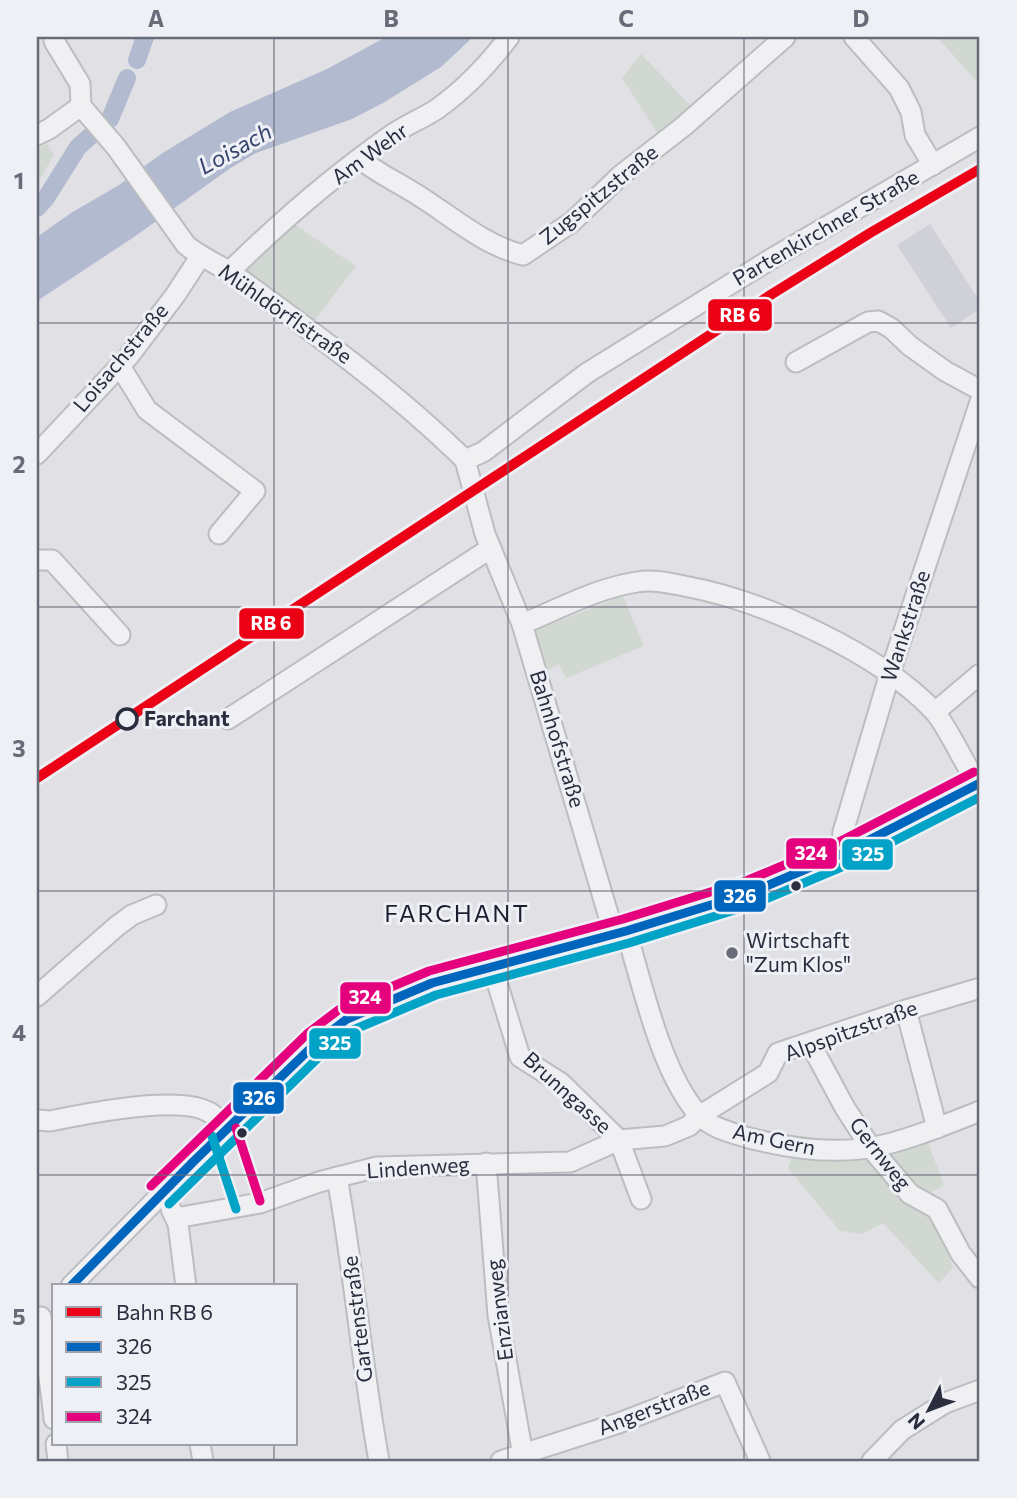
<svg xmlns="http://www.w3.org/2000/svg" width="1017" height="1498" font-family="Commissioner,sans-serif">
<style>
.built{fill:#cfd0d8}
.green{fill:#d0d8d1}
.water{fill:#b1bacf}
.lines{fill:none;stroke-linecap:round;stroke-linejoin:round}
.canal{stroke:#b1bacf;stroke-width:18}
.minor-casing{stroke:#bcbdc1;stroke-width:23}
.minor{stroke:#f0f0f2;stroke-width:19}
.bus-1-casing{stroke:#eef0f5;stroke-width:14}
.bus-2-casing{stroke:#eef0f5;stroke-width:14}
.bus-3-casing{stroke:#eef0f5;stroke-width:14}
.bus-1{stroke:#0065bd;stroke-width:9}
.bus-2{stroke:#02a3c7;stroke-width:9}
.bus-3{stroke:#e5007d;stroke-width:9}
.rail-1-casing{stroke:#eef0f5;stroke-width:16}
.rail-1{stroke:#ec0016;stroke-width:10}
.grid{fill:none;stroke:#696c78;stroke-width:2;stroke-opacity:0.55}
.stop-dot{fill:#eef0f5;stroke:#292d3d;stroke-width:3.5}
.bus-dot{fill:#292d3d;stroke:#eef0f5;stroke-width:2.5}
.poi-dot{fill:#696c78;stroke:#eef0f5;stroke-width:2.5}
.labels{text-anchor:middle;stroke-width:6;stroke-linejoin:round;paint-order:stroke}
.street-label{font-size:21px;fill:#292d3d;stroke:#eef0f5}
.stop-label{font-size:21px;font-weight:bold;fill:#292d3d;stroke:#eef0f5;text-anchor:start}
.poi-label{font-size:21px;fill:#292d3d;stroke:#eef0f5;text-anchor:start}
.water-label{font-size:23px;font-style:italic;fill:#36456e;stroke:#eef0f5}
.quarter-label{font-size:24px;letter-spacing:2px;fill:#1b1e2e;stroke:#eef0f5}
.line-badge{stroke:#eef0f5;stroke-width:2.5}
.badge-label{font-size:19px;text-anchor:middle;font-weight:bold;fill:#fff}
.neatline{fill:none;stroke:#696c78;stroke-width:2.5}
.grid-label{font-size:23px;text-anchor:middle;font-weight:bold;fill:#696c78}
</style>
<rect width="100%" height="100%" fill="#e1e1e5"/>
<!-- built -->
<polygon class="built" points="930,224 980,302 980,309 951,328 897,245"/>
<!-- green -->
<g class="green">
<polygon points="937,37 980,37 980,85"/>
<polygon points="641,54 691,106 658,134 622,78"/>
<polygon points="47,144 54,155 37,184 37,149"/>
<polygon points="291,222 356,266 313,323 245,273 246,265"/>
<polygon points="623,596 644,646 566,678 559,664 548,670 534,631"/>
<polygon points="926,1137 944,1185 930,1193 934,1216 953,1268 939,1283 883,1223 862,1234 840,1231 788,1168 792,1156"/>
</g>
<!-- water -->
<polygon class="water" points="386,37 473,37 441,67 383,103 352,119 256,153 232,167 134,237 37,301 37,237 71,213 119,185 161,154 230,112 327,69"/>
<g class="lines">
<!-- canal -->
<g class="canal">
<polyline points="137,60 145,37"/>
<polyline points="37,208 46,198 78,147 110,119 127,78"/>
</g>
<defs>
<g id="minor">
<path d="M 54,37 L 54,41 L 80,84 L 81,106 L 116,147 L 186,245 C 203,259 223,266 240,279 C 318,336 396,392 465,460"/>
<polyline points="854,37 899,88 911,112 915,135 933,165"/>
<polyline points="37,135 49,129 81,106"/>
<path d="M 360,159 C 376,172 393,180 411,191 C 447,212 482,245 523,255 L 572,222 L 621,175 L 684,126 L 785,37"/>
<path d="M 230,271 C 280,222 333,176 390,136 C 405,125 422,119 437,109 C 465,89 488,65 509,37"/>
<polyline points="796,362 868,322 878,321 891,328 910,346 945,371 980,390"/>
<polyline points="120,366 147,410 255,491 219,534"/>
<polyline points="37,454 129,356 176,294 200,257"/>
<polyline points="465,460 483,452 587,373 771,259 980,137"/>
<polyline points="465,460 485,534 522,624 614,934"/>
<polyline points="37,560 52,560 120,635"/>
<path d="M 522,624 C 559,609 597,588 637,582 C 653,579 669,583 684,586 C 762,600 879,653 934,711 C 948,727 964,764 978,784"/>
<polyline points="935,712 980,674"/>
<polyline points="228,719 491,548"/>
<polyline points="846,852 842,842 843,832 890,673 980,402"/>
<path d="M 626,931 C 643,986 660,1069 697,1113 C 708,1127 732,1133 749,1138 C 788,1148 829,1154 869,1148 C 904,1142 947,1124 980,1111"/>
<polyline points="492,966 520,1057 561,1083 619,1140 641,1199"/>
<polyline points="37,996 117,926 132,915 156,905"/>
<polyline points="906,1010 937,1128"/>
<polyline points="810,1043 845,1108 871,1148 910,1194 937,1209 961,1254 980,1278"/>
<path d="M 37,1120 L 50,1121 C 84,1114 184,1093 212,1114 C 217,1117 221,1126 224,1132"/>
<polyline points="486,1163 498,1315 523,1455"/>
<path d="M 337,1177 C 354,1272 362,1367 379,1461"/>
<polyline points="171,1209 178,1224 186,1286"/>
<polyline points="176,1218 260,1203 319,1182 377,1167 570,1162 619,1140 665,1136 689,1126 699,1116 768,1073 778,1053 906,1010 980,988"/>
<polyline points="71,1286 194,1161 317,1042 347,1019 432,983 626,931 750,893 801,873 846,852 980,783"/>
<path d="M 41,1317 C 44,1352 51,1384 54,1419"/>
<polyline points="56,1444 58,1461"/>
<polyline points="200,1444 203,1461"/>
<polyline points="501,1461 619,1423 725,1382 760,1461"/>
<polyline points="872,1461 902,1430 945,1403 980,1390"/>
</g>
</defs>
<!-- minor casing -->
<use href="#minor" class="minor-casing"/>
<!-- minor -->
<use href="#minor" class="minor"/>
<defs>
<polyline id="bus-1" points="71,1286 194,1161 317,1042 347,1019 432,983 626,931 750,893 846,852 980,783"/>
<g id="bus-2">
<polyline points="212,1136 236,1209"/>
<polyline points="169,1204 325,1051 353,1030 436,995 629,943 754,904 851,863 980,797"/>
</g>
<g id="bus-3">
<polyline points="236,1128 260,1201"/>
<polyline points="151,1186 308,1033 341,1008 429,971 623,919 746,881 841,841 974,772"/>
</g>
</defs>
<!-- bus-1 casing -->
<use href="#bus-1" class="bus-1-casing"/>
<!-- bus-2 casing -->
<use href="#bus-2" class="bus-2-casing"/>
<!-- bus-3 casing -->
<use href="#bus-3" class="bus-3-casing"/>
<!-- bus-1 -->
<use href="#bus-1" class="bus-1"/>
<!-- bus-2 -->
<use href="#bus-2" class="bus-2"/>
<!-- bus-3 -->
<use href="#bus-3" class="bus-3"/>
<defs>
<polyline id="rail-1" points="37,778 772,294 870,233 980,169"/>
</defs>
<!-- rail-1 casing -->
<use href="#rail-1" class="rail-1-casing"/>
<!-- rail-1 -->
<use href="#rail-1" class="rail-1"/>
</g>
<!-- grid -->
<path class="grid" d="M 274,37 L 274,1286M 508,37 L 508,1461M 744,37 L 744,1461M 37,323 L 980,323M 37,607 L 980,607M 37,891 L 980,891M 37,1175 L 980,1175M 274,1444 L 274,1461"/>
<!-- markers -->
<circle class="stop-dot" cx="127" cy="719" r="10"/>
<g class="bus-dot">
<circle cx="796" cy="886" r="6"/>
<circle cx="242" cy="1133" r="6"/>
</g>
<circle class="poi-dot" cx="732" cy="953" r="7"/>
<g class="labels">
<!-- street labels -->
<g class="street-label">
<text transform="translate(370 154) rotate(-36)" y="7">Am Wehr</text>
<text transform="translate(599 195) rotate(-39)" y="7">Zugspitzstraße</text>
<text transform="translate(826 228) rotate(-30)" y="7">Partenkirchner Straße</text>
<text transform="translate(285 314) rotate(35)" y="7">Mühldörflstraße</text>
<text transform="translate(121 358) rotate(-50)" y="7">Loisachstraße</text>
<text transform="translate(906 626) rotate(-72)" y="7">Wankstraße</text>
<text transform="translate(557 739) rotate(73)" y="7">Bahnhofstraße</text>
<text transform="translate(851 1031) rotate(-20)" y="7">Alpspitzstraße</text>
<text transform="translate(567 1093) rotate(42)" y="7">Brunngasse</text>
<text transform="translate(774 1140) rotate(12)" y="7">Am Gern</text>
<text transform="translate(880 1154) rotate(52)" y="7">Gernweg</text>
<text transform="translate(418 1168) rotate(-4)" y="7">Lindenweg</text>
<text transform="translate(500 1310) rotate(-97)" y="7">Enzianweg</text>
<text transform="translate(358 1319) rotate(-97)" y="7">Gartenstraße</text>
<text transform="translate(654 1408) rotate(-21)" y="7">Angerstraße</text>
</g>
<!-- stop labels -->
<g class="stop-label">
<text x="144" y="726">Farchant</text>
</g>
<!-- poi labels -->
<g class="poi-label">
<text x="746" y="948">Wirtschaft<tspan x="746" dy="24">"Zum Klos"</tspan></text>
</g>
<!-- water labels -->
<g class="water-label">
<text transform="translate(235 149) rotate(-29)" y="8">Loisach</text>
</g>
<!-- quarter labels -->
<g class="quarter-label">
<text x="457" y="922">FARCHANT</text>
</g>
</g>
<g class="line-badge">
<rect x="707" y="298" width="66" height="34" rx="7" fill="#ec0016"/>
<rect x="238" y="607" width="67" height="33" rx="7" fill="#ec0016"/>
<rect x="785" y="837" width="53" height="33" rx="7" fill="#e5007d"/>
<rect x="841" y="838" width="53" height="33" rx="7" fill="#02a3c7"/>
<rect x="713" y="879" width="54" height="34" rx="7" fill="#0065bd"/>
<rect x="339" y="981" width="53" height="34" rx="7" fill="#e5007d"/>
<rect x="308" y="1027" width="54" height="33" rx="7" fill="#02a3c7"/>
<rect x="232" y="1081" width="53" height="34" rx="7" fill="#0065bd"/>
</g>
<g class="badge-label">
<text x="740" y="322">RB 6</text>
<text x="271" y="630">RB 6</text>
<text x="811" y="860">324</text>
<text x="868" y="861">325</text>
<text x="740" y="903">326</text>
<text x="365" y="1004">324</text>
<text x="335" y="1050">325</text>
<text x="259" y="1105">326</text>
</g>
<!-- border -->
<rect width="1017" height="1498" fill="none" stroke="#eef0f5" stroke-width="77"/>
<!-- legend -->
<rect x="52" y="1284" width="245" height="161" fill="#eef0f5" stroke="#9fa2ab" stroke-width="2"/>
<rect x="66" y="1307" width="35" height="10" fill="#ec0016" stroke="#9fa2ab" stroke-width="2"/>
<text x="116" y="1320" font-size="21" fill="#292d3d">Bahn RB 6</text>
<rect x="66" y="1342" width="35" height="10" fill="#0065bd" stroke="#9fa2ab" stroke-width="2"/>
<text x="116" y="1354" font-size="21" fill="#292d3d">326</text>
<rect x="66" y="1377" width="35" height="10" fill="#02a3c7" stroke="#9fa2ab" stroke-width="2"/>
<text x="116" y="1390" font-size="21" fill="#292d3d">325</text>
<rect x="66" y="1412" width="35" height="10" fill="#e5007d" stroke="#9fa2ab" stroke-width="2"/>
<text x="116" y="1424" font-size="21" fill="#292d3d">324</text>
<!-- north arrow -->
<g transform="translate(929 1410) rotate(228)" stroke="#eef0f5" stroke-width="5" paint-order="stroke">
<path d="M0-5L12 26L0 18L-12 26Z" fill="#292d3d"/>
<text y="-10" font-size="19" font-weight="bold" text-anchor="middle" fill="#292d3d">N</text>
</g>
<rect x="38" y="38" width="940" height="1422" class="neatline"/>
<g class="grid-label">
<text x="156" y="27">A</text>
<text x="391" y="27">B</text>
<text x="626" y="27">C</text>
<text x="861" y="27">D</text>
<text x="19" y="189">1</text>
<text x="19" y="473">2</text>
<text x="19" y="757">3</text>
<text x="19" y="1041">4</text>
<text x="19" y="1325">5</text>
</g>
</svg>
